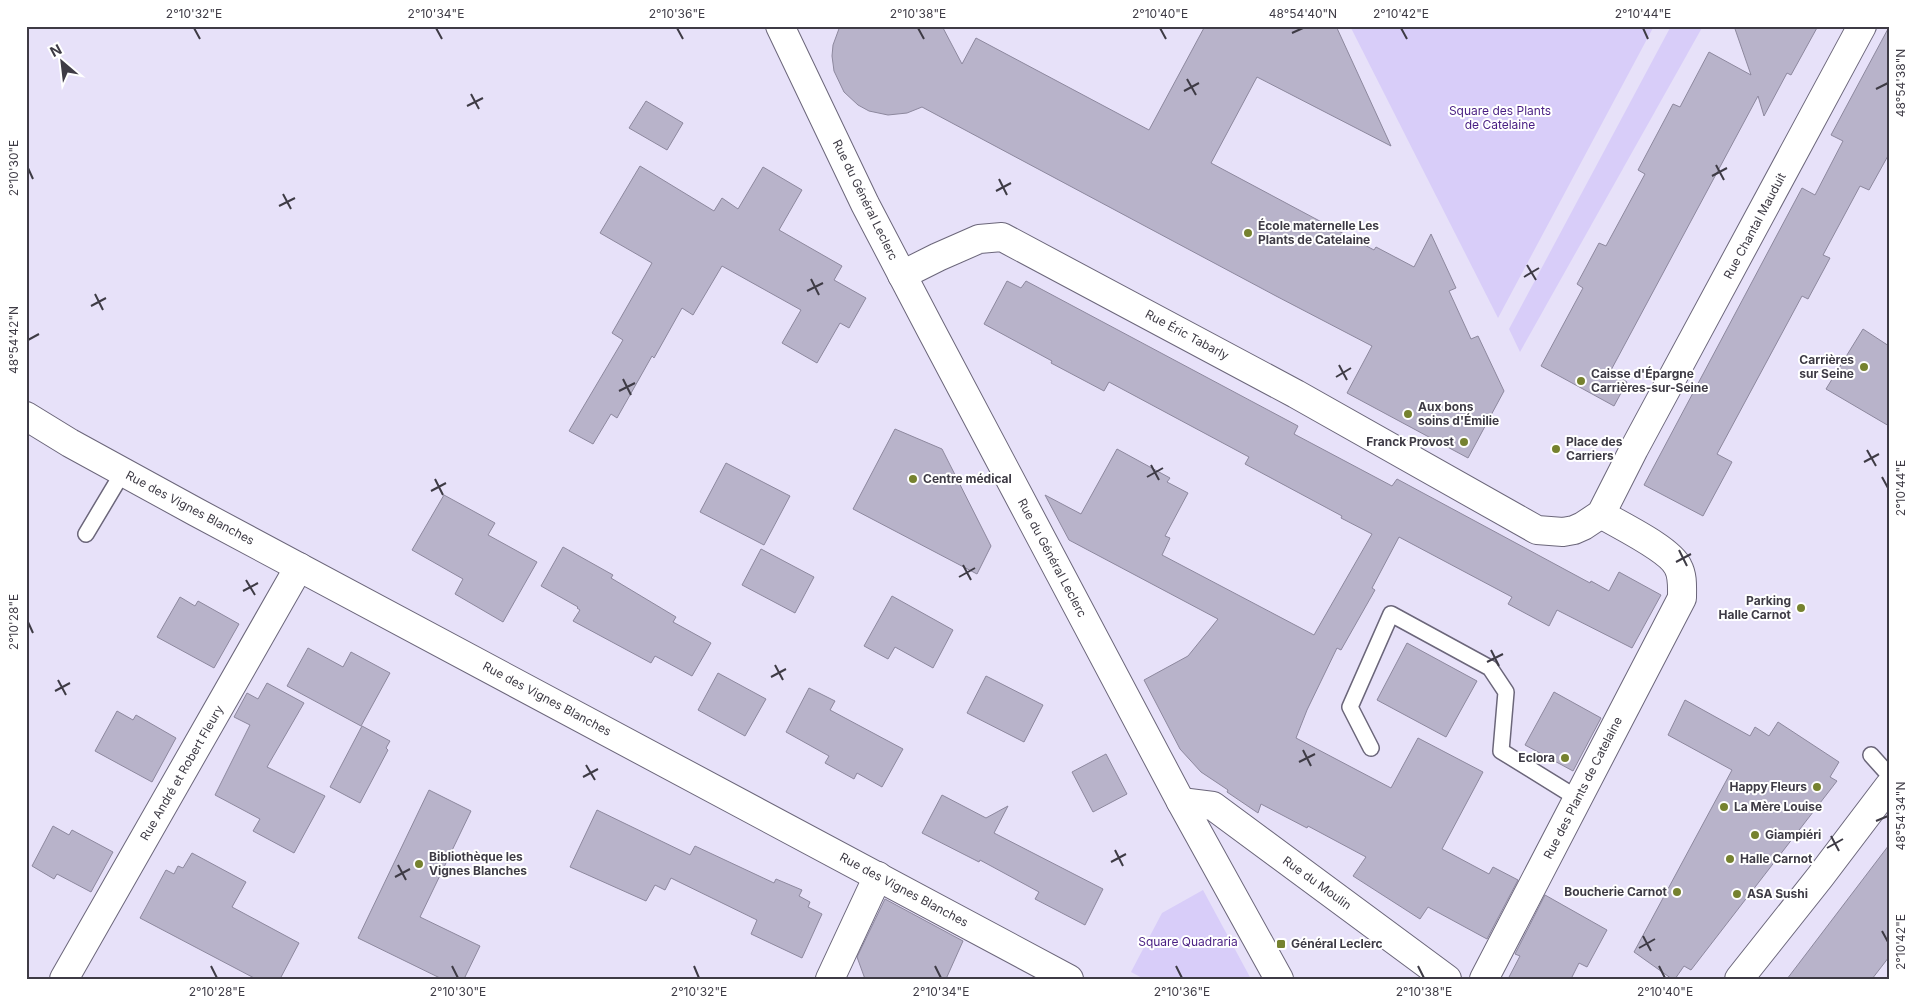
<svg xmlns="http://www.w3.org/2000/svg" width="1915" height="1005" font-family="Inter,sans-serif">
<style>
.green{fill:#d8cdf9}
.building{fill:#b8b3ca;stroke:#8d889e}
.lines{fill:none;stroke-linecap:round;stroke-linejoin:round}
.lane-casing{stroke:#6b667a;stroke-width:18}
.street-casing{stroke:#6b667a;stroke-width:30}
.secondary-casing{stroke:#6b667a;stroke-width:30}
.lane{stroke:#fff;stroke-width:15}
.street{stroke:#fff;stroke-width:28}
.secondary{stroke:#fff;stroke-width:28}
.ticks{fill:none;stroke:#3e3b45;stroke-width:2}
.poi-dot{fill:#76822f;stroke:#fff;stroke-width:2}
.labels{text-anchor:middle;stroke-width:4;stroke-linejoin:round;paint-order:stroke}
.park-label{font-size:12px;fill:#481e82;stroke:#fff}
.street-label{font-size:12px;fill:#3e3b45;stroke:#fff}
.poi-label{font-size:12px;font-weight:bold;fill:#3e3b45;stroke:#fff;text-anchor:start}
.neatline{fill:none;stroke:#3e3b45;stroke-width:2}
.ticks-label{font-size:12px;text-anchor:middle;fill:#3e3b45}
</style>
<rect width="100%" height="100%" fill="#e7e1f9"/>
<!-- green -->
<g class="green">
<polygon points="1350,26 1654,26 1498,318"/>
<polygon points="1671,26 1703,26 1520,352 1509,329"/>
<polygon points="1203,890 1251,979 1144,979 1131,972 1162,913"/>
</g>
<!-- building -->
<g class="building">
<polygon points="840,26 942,26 962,64 976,38 1149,130 1205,26 1336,26 1391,146 1257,77 1211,163 1374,250 1376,247 1414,267 1431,234 1456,288 1449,291 1471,339 1478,336 1504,391 1468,458 1347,393 1372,346 1276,296 922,107 907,113 888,115 869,111 858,105 844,92 834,71 832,56 833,45"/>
<polygon points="1734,26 1818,26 1791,75 1787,73 1764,116 1758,96 1610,372 1627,382 1614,406 1541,366 1583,288 1577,284 1599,243 1606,246 1645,174 1638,170 1673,104 1680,107 1709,52 1751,75"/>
<polygon points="1889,27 1889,154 1869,190 1860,186 1823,255 1830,258 1808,299 1802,296 1717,454 1732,462 1703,516 1644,485 1802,188 1815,195 1843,141 1831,135"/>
<polygon points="646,101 683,123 667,150 629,128"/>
<polygon points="640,166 714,211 722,198 738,209 763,167 802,190 779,230 842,266 834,280 866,298 849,328 840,323 817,363 782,343 801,310 722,266 693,315 682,308 654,358 652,356 617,418 611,414 593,444 569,431 623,340 612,333 652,263 600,233"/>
<polygon points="1007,281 1021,288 1026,281 1298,426 1294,434 1392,486 1397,479 1590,583 1591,581 1609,591 1619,572 1661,595 1632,648 1557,610 1549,626 1508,604 1512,597 1399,537 1372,588 1375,590 1341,650 1337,648 1307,710 1296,738 1391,788 1418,738 1483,772 1442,849 1489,874 1493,867 1518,880 1487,939 1428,907 1420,919 1353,876 1366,857 1308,826 1307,828 1261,804 1258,813 1227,792 1228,790 1201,772 1180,749 1144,680 1188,656 1218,619 1069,540 1045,495 1081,514 1117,449 1170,478 1167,482 1188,493 1165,536 1170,538 1162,555 1314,635 1372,534 1341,518 1342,516 1245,464 1249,457 1109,382 1104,391 1051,363 1052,361 984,324"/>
<polygon points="1863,329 1889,346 1889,426 1826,389"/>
<polygon points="895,429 942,449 991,546 977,574 853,509"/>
<polygon points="726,463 790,496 764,545 700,512"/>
<polygon points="444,495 495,523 488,535 537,562 503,622 455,594 463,579 412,550"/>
<polygon points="563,547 613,575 611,578 676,617 673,622 711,643 692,676 655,656 651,663 573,621 580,610 577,608 578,607 541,586"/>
<polygon points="761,549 814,577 795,613 742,585"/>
<polygon points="892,596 953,630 933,668 895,647 888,659 864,646"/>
<polygon points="180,597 195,606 198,601 239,624 214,668 157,637"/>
<polygon points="1407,643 1477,681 1446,737 1377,700"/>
<polygon points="308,648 343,667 351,652 390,673 361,726 287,686"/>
<polygon points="718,673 766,699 745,736 698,710"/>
<polygon points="986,676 1043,705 1024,742 967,713"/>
<polygon points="267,683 304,703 267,767 325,796 294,853 253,831 260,819 215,795 250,725 234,717 247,693 258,699"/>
<polygon points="809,688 835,701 830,710 903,749 882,787 857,773 854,779 825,763 829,756 786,732"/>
<polygon points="1554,692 1601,718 1573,771 1525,745"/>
<polygon points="1685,700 1750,736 1755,727 1769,736 1778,722 1839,762 1830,777 1837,781 1691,970 1684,966 1675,979 1672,979 1634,952 1732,770 1668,735"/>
<polygon points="117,711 133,720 136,715 176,738 152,782 95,751"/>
<polygon points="362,726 390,741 386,748 388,750 360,803 330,787"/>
<polygon points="1106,754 1127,794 1093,812 1072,772"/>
<polygon points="429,790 471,811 420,917 480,946 464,979 442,979 358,938"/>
<polygon points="942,795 986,818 1008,806 994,833 1103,889 1085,925 1035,899 1039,892 980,860 979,862 922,833"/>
<polygon points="597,810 690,855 695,846 774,883 776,879 802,890 799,896 810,902 808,907 822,914 802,958 751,934 757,920 671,878 665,890 655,885 646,901 570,867"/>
<polygon points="53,826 69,835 72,830 113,852 91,892 57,874 54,879 32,866"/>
<polygon points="1889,845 1889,957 1872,979 1787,979"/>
<polygon points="192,853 246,882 232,907 299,943 280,979 256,979 140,918 166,870 174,874 178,866 183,868"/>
<polygon points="1545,895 1607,930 1587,967 1579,963 1571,979 1508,979 1520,956 1515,954"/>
<polygon points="885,899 963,941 946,979 865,979 857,957"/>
</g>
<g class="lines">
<defs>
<g id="lane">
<polyline points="86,534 123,472"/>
<polyline points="1371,748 1350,707 1391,614 1490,668 1506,692 1501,751 1577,798"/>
<polyline points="1871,755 1889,775"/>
</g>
<g id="street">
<polyline points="902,275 938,257 979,239 1002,237 1296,394 1537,530 1563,532 1574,530 1583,526 1601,514 1634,449 1862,26"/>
<polyline points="26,416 70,443 196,512 1069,979"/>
<polyline points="1181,802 1213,806 1447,979"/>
<polyline points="64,979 299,567"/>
<polyline points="830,979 878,876"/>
<path d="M 1484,979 L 1682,598 C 1682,587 1683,576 1678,567 C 1670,549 1619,525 1601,514"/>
<polyline points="1739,979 1820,877 1889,786"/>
</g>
<polyline id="secondary" points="780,26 865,204 931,330 1181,802 1279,979"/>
</defs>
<!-- lane casing -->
<use href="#lane" class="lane-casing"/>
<!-- street casing -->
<use href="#street" class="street-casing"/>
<!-- secondary casing -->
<use href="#secondary" class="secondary-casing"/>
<!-- lane -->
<use href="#lane" class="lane"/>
<!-- street -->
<use href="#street" class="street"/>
<!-- secondary -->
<use href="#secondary" class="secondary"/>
</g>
<!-- ticks -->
<path class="ticks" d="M 194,28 L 200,39M 436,28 L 442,39M 677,28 L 683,39M 918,28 L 924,39M 1160,28 L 1166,39M 1401,28 L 1407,39M 1643,28 L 1648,39M 1292,33 L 1303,28M 1187,79 L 1196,95M 1876,89 L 1888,83M 1184,91 L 1199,83M 471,94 L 479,109M 467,106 L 483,98M 1716,165 L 1724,180M 28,168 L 33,179M 1712,176 L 1727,168M 999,179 L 1007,195M 996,191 L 1011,183M 283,194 L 291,209M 279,206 L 295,198M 1527,265 L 1536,280M 1524,277 L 1539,268M 811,279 L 819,295M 807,291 L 823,283M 95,294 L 103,310M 91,306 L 106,298M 28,340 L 39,334M 1339,365 L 1347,380M 1336,377 L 1351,368M 623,379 L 631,395M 619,391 L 635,383M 1867,450 L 1876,466M 1864,462 L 1879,454M 1151,465 L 1159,480M 1147,477 L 1163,468M 1882,477 L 1888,488M 435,479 L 443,495M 431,491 L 446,483M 1679,550 L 1687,566M 1676,562 L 1691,554M 963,565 L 971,580M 959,577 L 975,568M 246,580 L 255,595M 243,591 L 258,583M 28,622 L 33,633M 1491,650 L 1499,666M 1487,662 L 1503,654M 775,665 L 783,680M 771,677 L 786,669M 58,680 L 66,695M 55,691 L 70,683M 1303,750 L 1311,766M 1299,762 L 1315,754M 586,765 L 595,780M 583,777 L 598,769M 1876,821 L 1888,816M 1831,836 L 1839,851M 1827,848 L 1843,839M 1115,850 L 1123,866M 1111,862 L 1126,854M 398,865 L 406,880M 395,877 L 410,869M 1882,931 L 1888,942M 1643,936 L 1651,951M 1639,948 L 1655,939M 211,966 L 217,978M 452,966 L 458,978M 694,966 L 699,978M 935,966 L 941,978M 1176,966 L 1182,978M 1418,966 L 1424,978M 1659,966 L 1665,978"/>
<!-- markers -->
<g class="poi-dot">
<circle cx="1248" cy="233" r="5"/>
<circle cx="1864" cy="367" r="5"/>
<circle cx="1581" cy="381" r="5"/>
<circle cx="1408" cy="414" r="5"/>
<circle cx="1464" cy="442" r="5"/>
<circle cx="1556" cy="449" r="5"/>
<circle cx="913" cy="479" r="5"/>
<circle cx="1801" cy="608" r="5"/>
<circle cx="1565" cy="758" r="5"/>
<circle cx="1817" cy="787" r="5"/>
<circle cx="1724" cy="807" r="5"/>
<circle cx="1755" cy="835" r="5"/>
<circle cx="1730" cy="859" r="5"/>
<circle cx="419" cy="864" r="5"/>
<circle cx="1677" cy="892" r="5"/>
<circle cx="1737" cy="894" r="5"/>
<rect x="1276" y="939" width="10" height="10" rx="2.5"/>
</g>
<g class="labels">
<!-- park labels -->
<g class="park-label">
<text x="1500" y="115">Square des Plants<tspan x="1500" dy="14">de Catelaine</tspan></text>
<text x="1188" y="946">Square Quadraria</text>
</g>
<!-- street labels -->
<g class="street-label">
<text transform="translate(865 200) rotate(64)" y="4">Rue du Général Leclerc</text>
<text transform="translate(1755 226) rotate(-62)" y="4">Rue Chantal Mauduit</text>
<text transform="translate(1187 335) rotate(28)" y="4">Rue Éric Tabarly</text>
<text transform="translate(190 508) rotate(28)" y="4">Rue des Vignes Blanches</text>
<text transform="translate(1052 558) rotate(62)" y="4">Rue du Général Leclerc</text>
<text transform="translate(547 699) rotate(28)" y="4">Rue des Vignes Blanches</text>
<text transform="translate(182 773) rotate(-60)" y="4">Rue André et Robert Fleury</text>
<text transform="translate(1583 788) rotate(-63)" y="4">Rue des Plants de Catelaine</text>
<text transform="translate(1317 883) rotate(36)" y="4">Rue du Moulin</text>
<text transform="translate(904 890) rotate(28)" y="4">Rue des Vignes Blanches</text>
</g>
<!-- poi labels -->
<g class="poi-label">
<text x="1258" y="230">École maternelle Les<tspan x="1258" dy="14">Plants de Catelaine</tspan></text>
<text x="1854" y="364" text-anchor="end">Carrières<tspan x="1854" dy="14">sur Seine</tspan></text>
<text x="1591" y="378">Caisse d'Épargne<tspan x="1591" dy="14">Carrières-sur-Seine</tspan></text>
<text x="1418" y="411">Aux bons<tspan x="1418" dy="14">soins d'Émilie</tspan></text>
<text x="1454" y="446" text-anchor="end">Franck Provost</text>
<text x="1566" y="446">Place des<tspan x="1566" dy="14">Carriers</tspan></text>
<text x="923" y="483">Centre médical</text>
<text x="1791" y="605" text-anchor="end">Parking<tspan x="1791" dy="14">Halle Carnot</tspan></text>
<text x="1555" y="762" text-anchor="end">Eclora</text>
<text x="1807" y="791" text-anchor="end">Happy Fleurs</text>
<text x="1734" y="811">La Mère Louise</text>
<text x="1765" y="839">Giampiéri</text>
<text x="429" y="861">Bibliothèque les<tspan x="429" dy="14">Vignes Blanches</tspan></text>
<text x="1740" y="863">Halle Carnot</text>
<text x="1667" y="896" text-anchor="end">Boucherie Carnot</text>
<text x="1747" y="898">ASA Sushi</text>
<text x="1291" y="948">Général Leclerc</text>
</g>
</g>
<!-- border -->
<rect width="1915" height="1005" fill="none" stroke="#ffffff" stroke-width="55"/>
<!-- north arrow -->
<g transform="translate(62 62) rotate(332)" stroke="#ffffff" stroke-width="4" paint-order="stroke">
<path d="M0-4L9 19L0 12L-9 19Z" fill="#3e3b45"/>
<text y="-8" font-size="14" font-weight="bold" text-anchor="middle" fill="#3e3b45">N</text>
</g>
<rect x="28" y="28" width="1860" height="950" class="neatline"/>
<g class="ticks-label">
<text x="194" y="18">2°10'32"E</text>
<text x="436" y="18">2°10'34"E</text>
<text x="677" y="18">2°10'36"E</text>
<text x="918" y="18">2°10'38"E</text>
<text x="1160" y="18">2°10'40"E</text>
<text x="1303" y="18">48°54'40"N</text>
<text x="1401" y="18">2°10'42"E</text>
<text x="1643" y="18">2°10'44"E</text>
<text transform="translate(1901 83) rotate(-90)" y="4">48°54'38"N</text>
<text transform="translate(14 168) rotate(-90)" y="4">2°10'30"E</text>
<text transform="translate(14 340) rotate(-90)" y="4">48°54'42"N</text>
<text transform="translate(1901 488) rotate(-90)" y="4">2°10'44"E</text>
<text transform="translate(14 622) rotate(-90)" y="4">2°10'28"E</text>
<text transform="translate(1901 816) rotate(-90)" y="4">48°54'34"N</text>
<text transform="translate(1901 942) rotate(-90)" y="4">2°10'42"E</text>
<text x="217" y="996">2°10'28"E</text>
<text x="458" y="996">2°10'30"E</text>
<text x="699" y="996">2°10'32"E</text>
<text x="941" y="996">2°10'34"E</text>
<text x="1182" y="996">2°10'36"E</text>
<text x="1424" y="996">2°10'38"E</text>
<text x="1665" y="996">2°10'40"E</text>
</g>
</svg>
